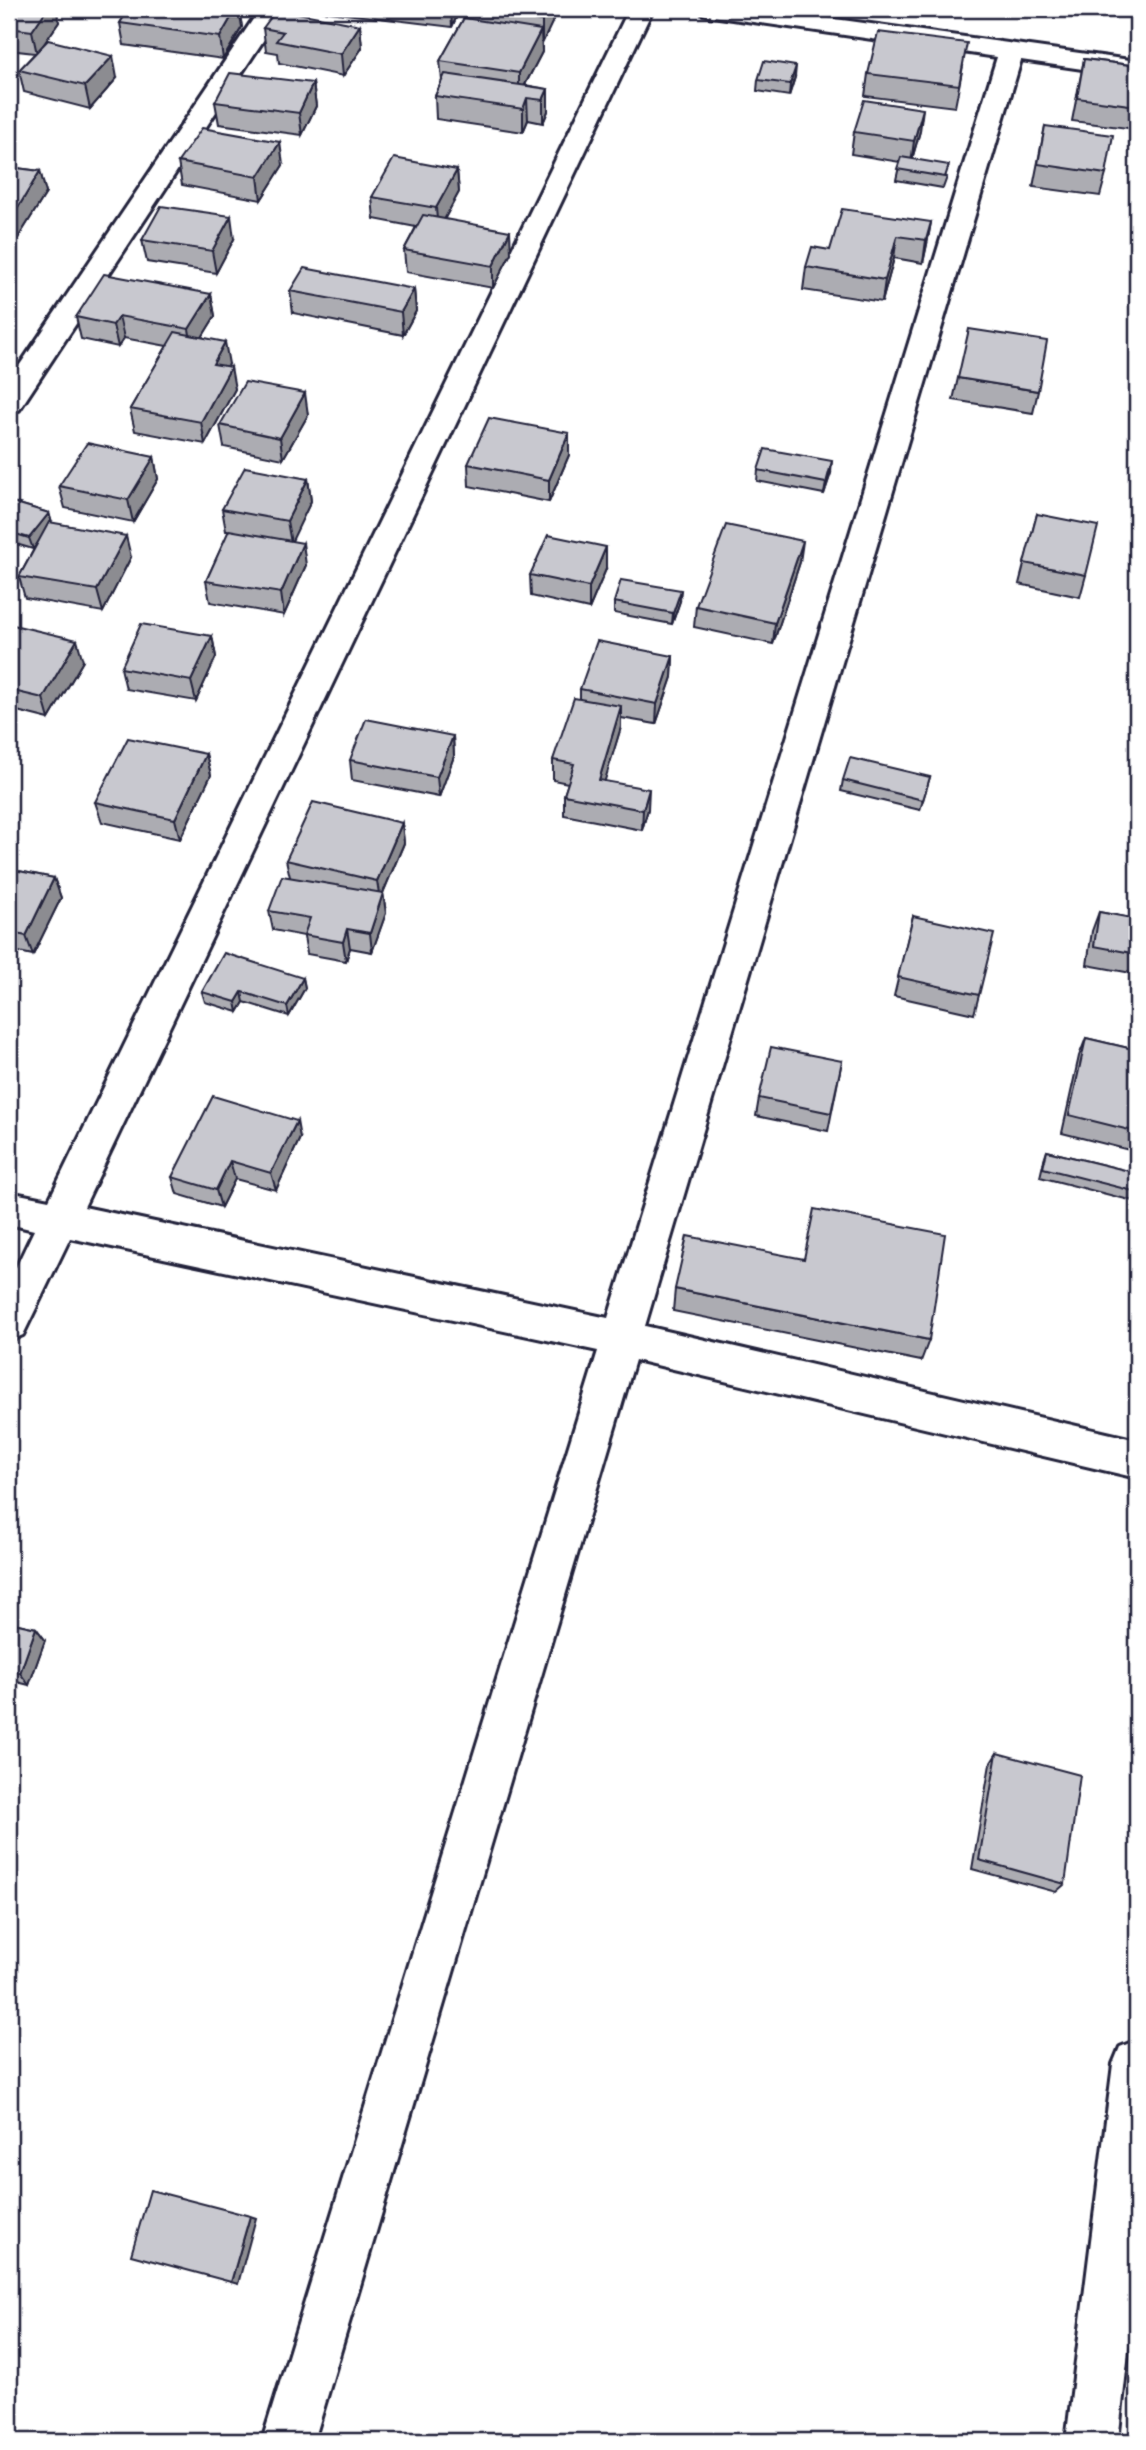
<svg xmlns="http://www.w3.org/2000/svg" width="1146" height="2450" font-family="Pangolin,sans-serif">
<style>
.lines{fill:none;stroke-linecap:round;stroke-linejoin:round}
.minor-casing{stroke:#22223b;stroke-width:6}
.minor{fill:#fff;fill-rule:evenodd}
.wall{fill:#acacb2;stroke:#22223b;stroke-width:2}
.shaded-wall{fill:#8c8c91;stroke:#22223b;stroke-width:2}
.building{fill:#c8c8cf;stroke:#22223b;stroke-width:2}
</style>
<rect width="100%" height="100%" fill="#fff"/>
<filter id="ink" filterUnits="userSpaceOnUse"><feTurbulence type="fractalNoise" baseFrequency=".0143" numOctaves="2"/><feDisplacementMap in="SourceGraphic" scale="14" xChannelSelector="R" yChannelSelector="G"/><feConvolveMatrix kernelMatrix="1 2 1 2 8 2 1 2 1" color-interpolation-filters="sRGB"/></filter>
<g filter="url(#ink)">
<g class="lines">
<defs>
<g id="minor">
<polygon points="260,9 284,9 19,410 9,413 9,381"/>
<polygon points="629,9 653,9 84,1207 608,1318 997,57 712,16 703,14 700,9 763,9 1137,61 1137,77 1021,60 645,1326 1137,1440 1137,1478 635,1360 314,2441 262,2441 598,1351 70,1238 23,1335 9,1341 9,1282 34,1230 9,1224 9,1192 49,1200"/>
<polygon points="1137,2040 1137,2273 1118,2441 1066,2441 1113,2064 1120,2047"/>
</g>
</defs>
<!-- minor casing -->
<use href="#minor" class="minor-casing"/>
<!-- minor -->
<use href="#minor" class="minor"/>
</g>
<!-- wall -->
<g class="wall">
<polygon points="9,9 71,9 68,14 57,13 59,22 43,45 117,78 90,109 24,92 19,70 35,53 9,50"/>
<polygon points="129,9 239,9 242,27 223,59 124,45 120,23"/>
<polygon points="304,9 456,9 456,18 452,27"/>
<polygon points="465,9 558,9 542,43 542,52 525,85 548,89 548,111 543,123 528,120 523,132 436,119 435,96 442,81 440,61 464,18"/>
<polygon points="360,25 362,48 343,76 279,63 278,53 266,51 263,28"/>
<polygon points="1084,59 1137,66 1137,119 1135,129 1072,121"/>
<polygon points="963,66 955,107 865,96 868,74"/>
<polygon points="795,77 789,96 757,91 758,80"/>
<polygon points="313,83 316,106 302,135 219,124 215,102"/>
<polygon points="1045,126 1106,174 1100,196 1033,187"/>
<polygon points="920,131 912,159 947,177 943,188 896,180 900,162 851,154 854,132"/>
<polygon points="178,162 283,165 261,200 182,185"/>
<polygon points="9,167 40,171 46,193 18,238 9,237"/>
<polygon points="457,170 459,192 444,219 511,253 493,288 406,272 404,250 416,227 374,219 372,197"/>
<polygon points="931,222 927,244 923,263 894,258 882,302 803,290 806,267 830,250"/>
<polygon points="234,239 216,273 147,262 142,240"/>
<polygon points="414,289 416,311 403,335 293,313 290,291"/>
<polygon points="211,294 215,316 202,337 229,364 227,366 235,389 205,444 135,431 130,409 167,346 124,338 118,347 81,339 76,317"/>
<polygon points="958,378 1038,391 1033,413 953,400"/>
<polygon points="308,415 283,459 224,447 220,425"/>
<polygon points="569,433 569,455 549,502 469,486 468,464"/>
<polygon points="154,457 158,479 133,522 65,508 59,486"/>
<polygon points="758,470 831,473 824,494 757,481"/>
<polygon points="308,479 311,501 291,541 306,565 284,615 210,602 206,581 229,531 226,531 222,509"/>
<polygon points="9,501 49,513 52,523 131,557 103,612 25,598 19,577 36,545 33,549 9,542"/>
<polygon points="1037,514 1086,575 1080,597 1019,584"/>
<polygon points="800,562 773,644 694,627 696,606"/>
<polygon points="606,569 589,609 531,596 530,575"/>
<polygon points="680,601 672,624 614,613 614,602"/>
<polygon points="9,624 83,661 49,719 9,709"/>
<polygon points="212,636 216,657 196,701 126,689 121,668"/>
<polygon points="673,656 672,677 656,724 621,718 621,727 604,781 648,809 642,830 564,815 564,795 568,783 553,780 553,760 580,699 580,689"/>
<polygon points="453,736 454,756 439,797 352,780 350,760"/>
<polygon points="206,754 211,775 180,839 102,822 95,802"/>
<polygon points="930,777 920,810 841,791 843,780"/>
<polygon points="402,823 404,843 383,893 386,913 372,952 350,948 346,961 307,954 304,936 273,930 269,911 290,877 286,860"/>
<polygon points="9,869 54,878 61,898 33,955 9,950"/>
<polygon points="1099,912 1137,919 1137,974 1087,965 1092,931"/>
<polygon points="913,916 979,995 974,1014 894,996"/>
<polygon points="303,978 305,988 289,1016 244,1002 238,1012 205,1002 202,992"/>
<polygon points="1086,1038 1137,1050 1137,1152 1062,1133 1079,1056"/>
<polygon points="842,1061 828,1131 756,1116 759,1098"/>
<polygon points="300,1138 276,1190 235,1179 221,1207 177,1194 172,1177"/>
<polygon points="1047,1151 1137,1173 1137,1202 1040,1177 1044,1160"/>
<polygon points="675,1289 929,1340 921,1361 673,1311"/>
<polygon points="9,1622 36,1628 45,1640 29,1685 9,1680"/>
<polygon points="997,1753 1065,1884 1056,1892 972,1869 990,1764"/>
</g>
<!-- shaded-wall -->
<g class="shaded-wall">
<polygon points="47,9 56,9 59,22 37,54 32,31"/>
<polygon points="236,9 239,9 242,27 223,59 220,37"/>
<polygon points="451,9 456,9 456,18 452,27"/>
<polygon points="548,9 558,9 558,10 542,44 542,21"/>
<polygon points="360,25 362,48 343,76 341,54"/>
<polygon points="541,30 542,52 519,96 519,73"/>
<polygon points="113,56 117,78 90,109 85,86"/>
<polygon points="796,66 795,77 789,96 790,84"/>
<polygon points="313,83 316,106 302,135 299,113"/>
<polygon points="548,89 548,111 543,123 543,100"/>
<polygon points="527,98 528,120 523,132 523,109"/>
<polygon points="923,109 920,131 911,163 914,141"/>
<polygon points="280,142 283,165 261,200 258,177"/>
<polygon points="457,170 459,192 438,231 436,208"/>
<polygon points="40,171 46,193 18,238 13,216"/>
<polygon points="231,216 234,239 216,273 212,251"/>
<polygon points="931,222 927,244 923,263 926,240"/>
<polygon points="510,231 511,253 493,288 493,266"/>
<polygon points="897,236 894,258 882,302 885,280"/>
<polygon points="414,289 416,311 403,335 401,312"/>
<polygon points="211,294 215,316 193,352 189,329"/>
<polygon points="119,316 124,338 118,347 113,325"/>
<polygon points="225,342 229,364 217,386 213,364"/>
<polygon points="231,367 235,389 205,444 201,422"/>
<polygon points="305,393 308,415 283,459 280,438"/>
<polygon points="569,433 569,455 549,502 549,480"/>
<polygon points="154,457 158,479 133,522 128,500"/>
<polygon points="832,461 831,473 824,494 826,483"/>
<polygon points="308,479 311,501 291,543 287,521"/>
<polygon points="49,513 52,524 33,549 29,538"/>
<polygon points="126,536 131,557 103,612 97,590"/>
<polygon points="803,541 800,562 773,644 775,623"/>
<polygon points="303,543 306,565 284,615 281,593"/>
<polygon points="606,547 606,569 589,609 589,587"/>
<polygon points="681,590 680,601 672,624 673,613"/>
<polygon points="212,636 216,657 196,701 191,681"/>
<polygon points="77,640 83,661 49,719 43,698"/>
<polygon points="673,656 672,677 656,724 657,704"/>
<polygon points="621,706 621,727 599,800 599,780"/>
<polygon points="453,736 454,756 439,797 437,777"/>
<polygon points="206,754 211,775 180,839 175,819"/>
<polygon points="649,789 648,809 642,830 643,810"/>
<polygon points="402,823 404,843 380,900 377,881"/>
<polygon points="54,878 61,898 33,955 26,936"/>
<polygon points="383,893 386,913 372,952 370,933"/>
<polygon points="347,929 350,948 346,961 343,942"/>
<polygon points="303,978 305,988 289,1016 287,1006"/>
<polygon points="242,992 244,1002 238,1012 236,1002"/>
<polygon points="297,1121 300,1138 276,1190 271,1173"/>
<polygon points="230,1161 235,1179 221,1207 216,1190"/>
<polygon points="36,1628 45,1640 29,1685 20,1673"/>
<polygon points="250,2216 256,2218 238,2284 231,2282"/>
</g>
<!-- building -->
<g class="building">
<polygon points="9,9 47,9 32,31 9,28"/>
<polygon points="129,9 236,9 220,37 120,23"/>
<polygon points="277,9 360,25 341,54 276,41 283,32 263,28"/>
<polygon points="465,9 548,9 542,21 464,10"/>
<polygon points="464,18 541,30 519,73 440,61"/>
<polygon points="878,32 967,43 959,85 868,74"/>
<polygon points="48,40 113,56 85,86 19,70"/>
<polygon points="1084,59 1137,66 1137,106 1077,98"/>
<polygon points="764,61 796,66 790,84 758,80"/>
<polygon points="230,73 313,83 299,113 215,102"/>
<polygon points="445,74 548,89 543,100 527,98 523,109 435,96"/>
<polygon points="864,100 923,109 914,141 854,132"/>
<polygon points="1045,126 1113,135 1106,174 1038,164"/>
<polygon points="202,128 280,142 258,177 178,162"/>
<polygon points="901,157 949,165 945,177 897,169"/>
<polygon points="394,158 457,170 436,208 372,197"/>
<polygon points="9,167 40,171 13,216 9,216"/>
<polygon points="161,206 231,216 212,251 142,240"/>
<polygon points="842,209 931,222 926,240 897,236 885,280 806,267 812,247 830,250"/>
<polygon points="423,215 510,231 493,266 404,250"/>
<polygon points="304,268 414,289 401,312 290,291"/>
<polygon points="104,274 211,294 189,329 119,316 113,325 76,317"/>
<polygon points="969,329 1047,341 1038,391 958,378"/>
<polygon points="175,332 225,342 213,364 231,367 201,422 130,409"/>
<polygon points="245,382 305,393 280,438 220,425"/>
<polygon points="489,418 569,433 549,480 468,464"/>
<polygon points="87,443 154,457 128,500 59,486"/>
<polygon points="765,449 832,461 826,483 758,470"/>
<polygon points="245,467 308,479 287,521 222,509"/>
<polygon points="9,501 49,513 29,538 9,532"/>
<polygon points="1037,514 1098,526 1086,575 1024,563"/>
<polygon points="49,522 126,536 97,590 19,577"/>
<polygon points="726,525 803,541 775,623 696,606"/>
<polygon points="229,530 303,543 281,593 206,581"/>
<polygon points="548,535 606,547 589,587 530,575"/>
<polygon points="621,580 681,590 673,613 614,602"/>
<polygon points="9,624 77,640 43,698 9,690"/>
<polygon points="141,624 212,636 191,681 121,668"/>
<polygon points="597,641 673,656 657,704 580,689"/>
<polygon points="574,698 621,706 599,780 649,789 643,810 564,795 574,764 553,760"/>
<polygon points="366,719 453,736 437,777 350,760"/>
<polygon points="128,738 206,754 175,819 95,802"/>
<polygon points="850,758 930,777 923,800 843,780"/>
<polygon points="313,802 402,823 377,881 286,860"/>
<polygon points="9,869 54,878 26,936 9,932"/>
<polygon points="282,876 383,893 370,933 347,929 343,942 304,935 310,918 269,911"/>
<polygon points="1099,912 1137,919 1137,954 1094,946"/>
<polygon points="913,916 994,934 979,995 898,977"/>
<polygon points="224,953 303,978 287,1006 242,992 236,1002 202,992"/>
<polygon points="1086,1038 1137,1050 1137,1132 1069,1115"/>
<polygon points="771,1047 842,1061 831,1113 759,1098"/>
<polygon points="213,1096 297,1121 271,1173 230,1161 216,1190 172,1177"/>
<polygon points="1047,1151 1137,1173 1137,1192 1043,1168"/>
<polygon points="814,1209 945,1234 929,1340 675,1289 687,1236 804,1259"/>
<polygon points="9,1622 36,1628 20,1673 9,1671"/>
<polygon points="997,1753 1080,1775 1065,1884 979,1860"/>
<polygon points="150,2190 250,2216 231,2282 131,2255"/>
</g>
</g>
<!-- margin -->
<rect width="1146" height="2450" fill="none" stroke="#fff" stroke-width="35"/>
<rect x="18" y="18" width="1111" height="2415" fill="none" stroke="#22223b" stroke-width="2.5" filter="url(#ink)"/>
</svg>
